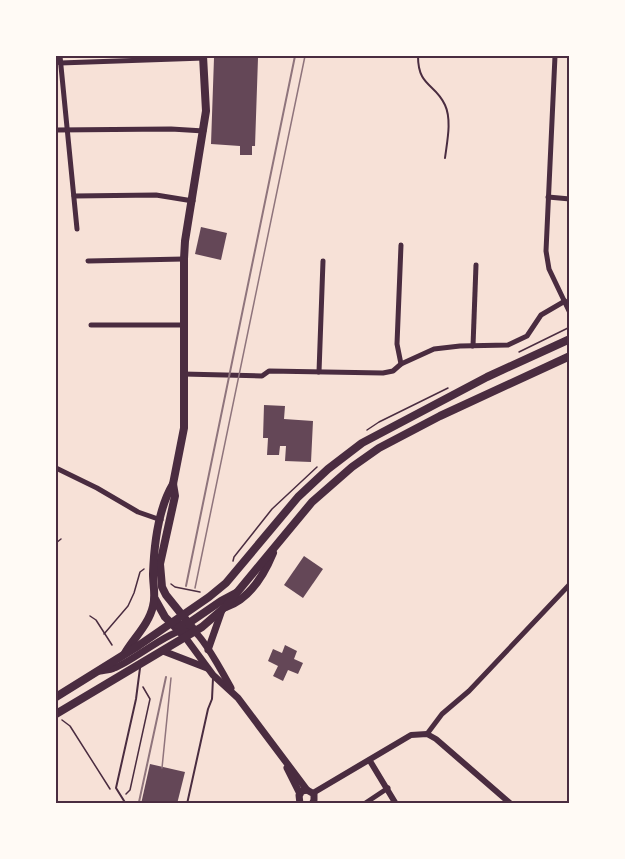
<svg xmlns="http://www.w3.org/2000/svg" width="625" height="859" font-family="'Exo 2',sans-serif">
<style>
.building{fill:#644757}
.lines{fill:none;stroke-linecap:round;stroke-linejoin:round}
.path{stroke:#4a2c40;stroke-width:1.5}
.service{stroke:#4a2c40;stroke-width:2}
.minor{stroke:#4a2c40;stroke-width:5}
.tertiary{stroke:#4a2c40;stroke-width:6}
.secondary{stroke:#4a2c40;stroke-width:7}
.primary{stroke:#4a2c40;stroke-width:8}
.trunk{stroke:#4a2c40;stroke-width:8}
.tram{stroke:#8f747c;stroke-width:1.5}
.rail{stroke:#8f747c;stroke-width:2}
.neatline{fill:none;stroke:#4a2c40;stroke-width:2}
</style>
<rect width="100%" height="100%" fill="#f7e1d7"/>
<!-- building -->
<g class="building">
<polygon points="214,58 258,58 255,146 252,146 252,155 240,155 240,146 211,144"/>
<polygon points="201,227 227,233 221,260 195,254"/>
<polygon points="264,405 285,406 284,419 313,421 311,462 285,461 286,446 280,446 279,455 267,455 268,438 263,438"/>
<polygon points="304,556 323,569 303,598 284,585"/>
<polygon points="285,645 297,651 294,659 303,663 298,674 288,670 283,681 273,676 278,666 268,661 273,649 282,653"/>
<polygon points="150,764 185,772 177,804 141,804"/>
</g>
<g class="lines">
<!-- path -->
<g class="path">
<polyline points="519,352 570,327"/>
<polyline points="367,430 379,422 448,388"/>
<polyline points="56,543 61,539"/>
<polyline points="233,561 234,557 272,509 317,467"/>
<polyline points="171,584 175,587 200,592"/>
<polyline points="90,616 96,620 112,645"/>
<polyline points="104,634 128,606 134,593 140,572 144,569"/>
<polyline points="62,720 70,726 110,789"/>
<polyline points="126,794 130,790 150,699 143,687"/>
</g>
<!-- service -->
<g class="service">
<path d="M 418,56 C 418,87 435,83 445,105 C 452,120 447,142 445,158"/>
<polyline points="126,804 116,788 136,699 140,668"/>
<polyline points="187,804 208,709 212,699 213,678"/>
</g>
<!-- minor -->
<g class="minor">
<polyline points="60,56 77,229"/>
<polyline points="555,56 546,251 549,269 570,313"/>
<polyline points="60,63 204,58"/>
<polyline points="56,130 171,129 204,131"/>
<polyline points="74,196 156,195 193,201"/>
<polyline points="548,197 570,199"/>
<polyline points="401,245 397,344 401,364"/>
<polyline points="88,261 184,259"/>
<polyline points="91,325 183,325"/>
<polyline points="473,346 476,265"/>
<polyline points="319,372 323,261"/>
<polyline points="183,374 262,376 269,371 383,373 393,371 401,364 434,349 460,346 508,345 527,336 541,315 565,301"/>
<polyline points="56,468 97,488 138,512 161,520"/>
<polyline points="427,734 442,714 469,691 570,584"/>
<polyline points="364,804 388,788"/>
</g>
<!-- tertiary -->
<g class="tertiary">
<polyline points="370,761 396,804"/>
<polyline points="313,793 411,735 427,734 436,739 511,804"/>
</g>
<!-- secondary -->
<g class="secondary">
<polyline points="185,637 213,675 238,698 307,790"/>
<polyline points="208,650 222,610"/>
<polyline points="163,651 207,668"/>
<path d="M 100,671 C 105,670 110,670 114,668 C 131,663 176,624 192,630 C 202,634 225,677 231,688"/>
<polyline points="287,768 300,794"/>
<polyline points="300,804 299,795 302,791 307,790 314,794 314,800 312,804"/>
</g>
<!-- primary -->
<g class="primary">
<polyline points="155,599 165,617 185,637"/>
<polyline points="171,623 178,625 186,625 221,601 236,593"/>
<polyline points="195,631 166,595 162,587 160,564 175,496 173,484 184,428 184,259 185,241 206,111 203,56"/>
<path d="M 125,653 C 134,638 149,624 153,606 C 156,596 153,585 153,574 C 154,546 158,509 173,484"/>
</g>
<!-- trunk -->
<g class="trunk">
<path d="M 226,607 C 249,599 264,575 273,553"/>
<polyline points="56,697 138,646 209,597 226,583 298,497 328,469 362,443 487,377 570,339"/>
<polyline points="56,714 202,627 225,607 312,502 352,467 379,448 440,416 570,356"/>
</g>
<!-- tram -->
<g class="tram">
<polyline points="195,588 305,56"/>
<polyline points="162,768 171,678"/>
</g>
<!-- rail -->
<g class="rail">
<polyline points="186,586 295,56"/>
<polyline points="139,802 166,677"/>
</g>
</g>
<!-- border -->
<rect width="625" height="859" fill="none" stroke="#fffaf5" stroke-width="114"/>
<rect x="57" y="57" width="511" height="745" class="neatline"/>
</svg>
